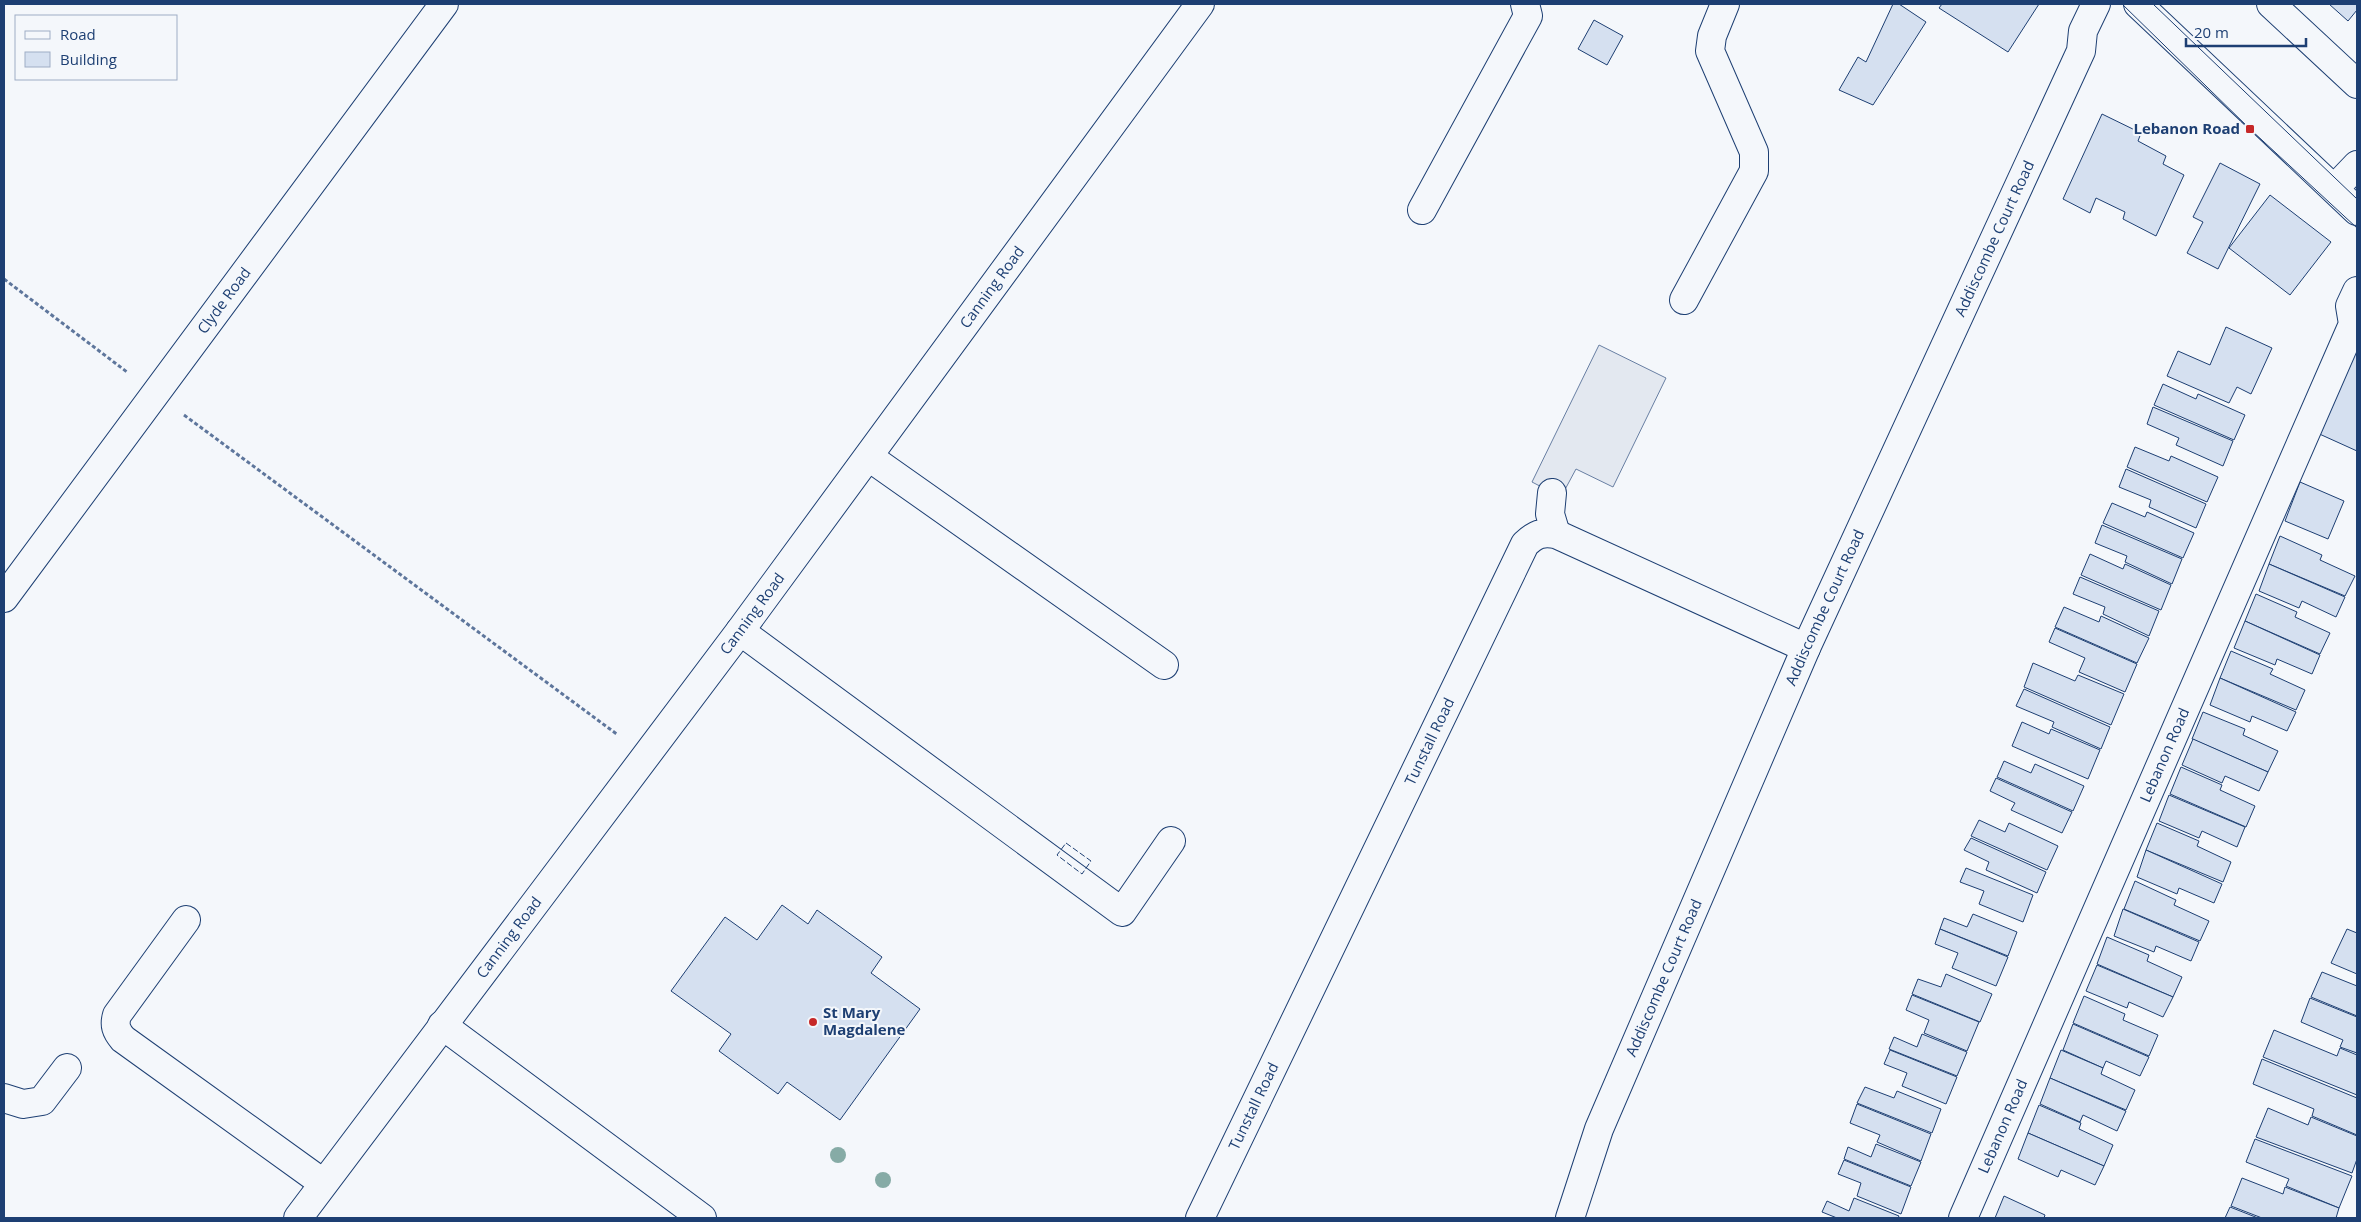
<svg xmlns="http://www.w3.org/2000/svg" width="2361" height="1222" font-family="'Open Sans',sans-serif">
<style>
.parking{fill:#e3e8f0;stroke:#687fa3}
.building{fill:#d5e0f0;stroke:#1d3f73}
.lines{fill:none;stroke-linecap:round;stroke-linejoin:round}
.minor-casing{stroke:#1d3f73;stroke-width:30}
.path{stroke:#5e769c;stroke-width:3;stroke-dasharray:4 2.5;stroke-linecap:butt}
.minor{stroke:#f4f7fb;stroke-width:28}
.tram{stroke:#1d3f73;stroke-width:1}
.fence{stroke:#1d3f73;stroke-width:1;stroke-dasharray:6 2.5;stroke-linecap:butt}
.tree{fill:#86aba6}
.poi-dot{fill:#c62828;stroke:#f4f7fb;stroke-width:2}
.labels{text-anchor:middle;stroke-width:4;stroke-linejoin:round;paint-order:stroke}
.poi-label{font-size:15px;font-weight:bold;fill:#1d3f73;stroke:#f4f7fb;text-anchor:end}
.street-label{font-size:15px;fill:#1d3f73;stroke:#f4f7fb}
</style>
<rect width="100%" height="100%" fill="#f4f7fb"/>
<!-- parking -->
<polygon class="parking" points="1599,345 1666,378 1613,487 1576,469 1561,497 1532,482"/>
<!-- building -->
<g class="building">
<polygon points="1893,4 1899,4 1926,22 1873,105 1839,90 1858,57 1866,62"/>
<polygon points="1942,4 2039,4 2008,52 1939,8"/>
<polygon points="2329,4 2357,4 2357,10 2348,21"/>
<polygon points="1594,20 1623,36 1607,65 1578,49"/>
<polygon points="2102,114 2141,133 2138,141 2166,156 2163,164 2184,175 2156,236 2123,219 2125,212 2096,198 2090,213 2063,199"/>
<polygon points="2220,163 2260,184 2218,269 2187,253 2203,222 2193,217"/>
<polygon points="2270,195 2331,242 2290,295 2229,248"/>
<polygon points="2226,327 2272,348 2251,394 2237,387 2229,403 2167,376 2178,351 2210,365"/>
<polygon points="2357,337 2357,451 2315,432"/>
<polygon points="2163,384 2196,399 2198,394 2245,415 2234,440 2154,405"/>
<polygon points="2153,407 2233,441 2223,466 2176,445 2179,438 2147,424"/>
<polygon points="2135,447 2169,461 2171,456 2218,477 2207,502 2127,467"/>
<polygon points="2126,469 2206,504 2196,528 2149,507 2151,500 2119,487"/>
<polygon points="2300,482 2344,501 2328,539 2285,521"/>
<polygon points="2112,503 2145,517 2147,512 2194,533 2183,558 2103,523"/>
<polygon points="2102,525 2182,559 2172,584 2125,562 2127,556 2095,543"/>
<polygon points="2280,536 2322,555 2320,560 2355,576 2345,596 2269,564"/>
<polygon points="2090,554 2123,569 2125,564 2171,585 2161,610 2081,575"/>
<polygon points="2269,564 2345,597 2336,617 2302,601 2299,608 2259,591"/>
<polygon points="2080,577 2159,611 2149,636 2103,614 2105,607 2073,594"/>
<polygon points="2256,594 2297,612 2295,617 2330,633 2320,654 2245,621"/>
<polygon points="2064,607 2099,622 2101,616 2149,638 2137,663 2055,627"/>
<polygon points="2245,621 2320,655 2312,674 2277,659 2275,665 2234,648"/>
<polygon points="2055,628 2137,664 2125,692 2079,672 2085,658 2049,642"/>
<polygon points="2231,651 2273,669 2270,674 2305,690 2296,710 2220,678"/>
<polygon points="2033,663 2075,681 2078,675 2124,694 2111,725 2024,687"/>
<polygon points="2220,678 2296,712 2287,731 2252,716 2250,722 2210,705"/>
<polygon points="2024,689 2110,727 2101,749 2052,727 2054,722 2016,706"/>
<polygon points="2203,712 2245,729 2243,735 2278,751 2268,772 2192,739"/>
<polygon points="2022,722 2049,734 2051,729 2100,750 2088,779 2012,746"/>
<polygon points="2193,739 2268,772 2259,791 2225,776 2222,783 2182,765"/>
<polygon points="2004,761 2031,773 2035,764 2084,786 2073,811 1997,777"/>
<polygon points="2181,767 2222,785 2220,790 2255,806 2246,827 2170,794"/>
<polygon points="1996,778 2072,812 2062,833 2011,810 2015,803 1990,791"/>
<polygon points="2169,795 2245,827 2237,847 2202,831 2199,838 2159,821"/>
<polygon points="1979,820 2005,832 2009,823 2058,846 2047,870 1971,836"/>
<polygon points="2157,823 2199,841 2197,846 2231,862 2223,882 2146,850"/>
<polygon points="1971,838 2046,872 2037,893 1986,870 1989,862 1964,850"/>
<polygon points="2146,850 2222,884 2214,903 2179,888 2177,894 2137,877"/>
<polygon points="1966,868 2033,895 2023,922 1979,904 1984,891 1960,882"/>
<polygon points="2135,881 2176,900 2174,905 2209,921 2200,941 2124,909"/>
<polygon points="782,905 808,924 817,910 882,957 871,973 920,1009 840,1120 787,1082 778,1094 719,1051 731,1034 671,991 725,917 757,940"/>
<polygon points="2123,909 2199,942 2191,961 2156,946 2154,952 2114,936"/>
<polygon points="1973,914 2017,932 2008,956 1940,929 1944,918 1967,927"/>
<polygon points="1940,929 2008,957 1996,986 1952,968 1958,953 1935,944"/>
<polygon points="2347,929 2357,933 2357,974 2331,963"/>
<polygon points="2107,937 2149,955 2147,961 2182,977 2173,997 2097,964"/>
<polygon points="2097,965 2173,997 2163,1017 2129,1002 2127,1008 2086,991"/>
<polygon points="2322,972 2357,986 2357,1016 2311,997"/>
<polygon points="1946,974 1992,994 1980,1022 1912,994 1918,979 1941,987"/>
<polygon points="1912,995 1979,1022 1967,1051 1924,1033 1929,1020 1906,1010"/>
<polygon points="2084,996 2125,1014 2123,1020 2158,1035 2149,1056 2073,1023"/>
<polygon points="2310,998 2357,1017 2357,1053 2340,1047 2343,1040 2301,1022"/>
<polygon points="2073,1024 2149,1057 2140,1076 2106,1061 2103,1068 2063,1050"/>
<polygon points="2274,1030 2337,1056 2340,1048 2357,1055 2357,1095 2263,1057"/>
<polygon points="1922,1034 1967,1052 1957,1076 1889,1049 1894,1037 1917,1047"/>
<polygon points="1890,1050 1957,1077 1946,1104 1902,1086 1907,1073 1884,1064"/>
<polygon points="2061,1050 2103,1068 2101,1074 2135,1090 2126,1110 2050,1078"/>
<polygon points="2262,1059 2357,1098 2357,1135 2312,1116 2314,1109 2253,1084"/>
<polygon points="2050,1078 2126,1111 2117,1131 2083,1115 2080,1122 2040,1104"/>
<polygon points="1865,1087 1894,1098 1897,1091 1941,1109 1932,1133 1857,1103"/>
<polygon points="1857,1104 1931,1134 1921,1161 1877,1142 1880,1135 1850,1123"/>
<polygon points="2039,1105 2081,1123 2079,1129 2113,1145 2104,1166 2028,1133"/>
<polygon points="2268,1108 2308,1125 2311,1117 2357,1136 2357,1159 2352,1173 2256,1137"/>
<polygon points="2028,1133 2104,1166 2095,1185 2061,1170 2058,1177 2018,1159"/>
<polygon points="2255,1139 2352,1176 2339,1208 2286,1186 2289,1179 2246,1162"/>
<polygon points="1876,1144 1921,1162 1911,1186 1844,1159 1848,1147 1871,1157"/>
<polygon points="1844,1160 1911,1187 1901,1214 1857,1196 1861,1183 1838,1174"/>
<polygon points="2242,1178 2283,1194 2285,1187 2339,1208 2336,1218 2262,1218 2231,1206"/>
<polygon points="2004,1196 2045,1215 2044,1218 1995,1218"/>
<polygon points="1854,1198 1899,1216 1898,1218 1837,1218 1822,1212 1827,1201 1849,1211"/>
<polygon points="2230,1207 2258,1218 2225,1218"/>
</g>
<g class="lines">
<defs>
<g id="minor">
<polyline points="2138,4 2357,211"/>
<polyline points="2271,4 2357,84"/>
<polyline points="2335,188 2357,165"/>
<polyline points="1422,210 1528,16 1525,4"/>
<polyline points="1684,300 1754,171 1754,152 1710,51 1712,36 1725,4"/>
<polyline points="869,457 1164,665"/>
<polyline points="1552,493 1550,514 1556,534"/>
<path id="s1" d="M 4,598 L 444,4"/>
<polyline points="740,631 1122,912 1171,841"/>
<path d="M 186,920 L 117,1015 C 114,1025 116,1031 123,1039 L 323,1183"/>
<polyline points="442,1025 702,1218"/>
<polyline points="4,1098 23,1104 42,1101 67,1068"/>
<path id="s2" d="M 298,1218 L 740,631 L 1200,4"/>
<path id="s3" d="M 1200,1218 L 1525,544 C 1536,534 1541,532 1556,534 L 1806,648"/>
<path id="s4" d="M 1570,1218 L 1599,1129 L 1806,648 L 2081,51 L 2083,31 L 2096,4"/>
<path id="s5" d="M 1963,1218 L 2353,324 L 2350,306 L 2357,291"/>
</g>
</defs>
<!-- minor casing -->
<use href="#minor" class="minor-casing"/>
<!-- path -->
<g class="path">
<polyline points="4,279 127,372"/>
<polyline points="184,415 618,735"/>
</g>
<!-- minor -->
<use href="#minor" class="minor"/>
<!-- tram -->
<g class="tram">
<polyline points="2122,4 2250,129 2357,228"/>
<polyline points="2153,4 2357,199"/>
</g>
<!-- fence -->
<polygon class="fence" points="1066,843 1091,861 1082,874 1057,855"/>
</g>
<!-- trees -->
<g class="tree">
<circle cx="838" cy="1155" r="8"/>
<circle cx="883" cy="1180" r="8"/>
</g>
<!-- markers -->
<g class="poi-dot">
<rect x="2245" y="124" width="10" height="10" rx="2.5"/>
<circle cx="813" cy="1022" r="5"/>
</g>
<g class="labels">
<!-- poi labels -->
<g class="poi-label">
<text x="2240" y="134">Lebanon Road</text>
<text x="823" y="1018" text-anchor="start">St Mary<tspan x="823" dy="17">Magdalene</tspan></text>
</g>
<!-- street labels -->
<g class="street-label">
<text dy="5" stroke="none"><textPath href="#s4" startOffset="1068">Addiscombe Court Road</textPath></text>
<text dy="5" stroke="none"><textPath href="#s2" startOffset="1161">Canning Road</textPath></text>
<text dy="5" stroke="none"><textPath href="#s1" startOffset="370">Clyde Road</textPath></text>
<text dy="5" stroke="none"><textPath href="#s4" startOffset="662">Addiscombe Court Road</textPath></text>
<text dy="5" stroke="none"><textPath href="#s2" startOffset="756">Canning Road</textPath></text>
<text dy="5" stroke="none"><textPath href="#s3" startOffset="529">Tunstall Road</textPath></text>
<text dy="5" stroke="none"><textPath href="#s5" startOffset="505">Lebanon Road</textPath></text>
<text dy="5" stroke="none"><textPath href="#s2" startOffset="351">Canning Road</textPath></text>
<text dy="5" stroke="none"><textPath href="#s4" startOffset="258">Addiscombe Court Road</textPath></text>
<text dy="5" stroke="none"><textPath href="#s3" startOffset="124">Tunstall Road</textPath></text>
<text dy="5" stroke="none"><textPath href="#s5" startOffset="100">Lebanon Road</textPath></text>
</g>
</g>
<!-- border -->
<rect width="2361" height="1222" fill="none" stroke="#1d3f73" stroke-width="10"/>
<!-- legend -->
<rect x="15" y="15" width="162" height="65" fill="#f4f7fb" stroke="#9eadc5"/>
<rect x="25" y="31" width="25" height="8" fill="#f4f7fb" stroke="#9eadc5"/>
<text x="60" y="40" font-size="15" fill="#1d3f73">Road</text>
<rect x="25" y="52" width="25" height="15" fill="#d5e0f0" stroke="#9eadc5"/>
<text x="60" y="65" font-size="15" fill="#1d3f73">Building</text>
<!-- scale -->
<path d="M2186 38v8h120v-8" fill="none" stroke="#1d3f73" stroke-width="2.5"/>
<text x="2194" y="38" font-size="15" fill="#1d3f73" stroke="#f4f7fb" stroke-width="4" paint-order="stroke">20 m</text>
</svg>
